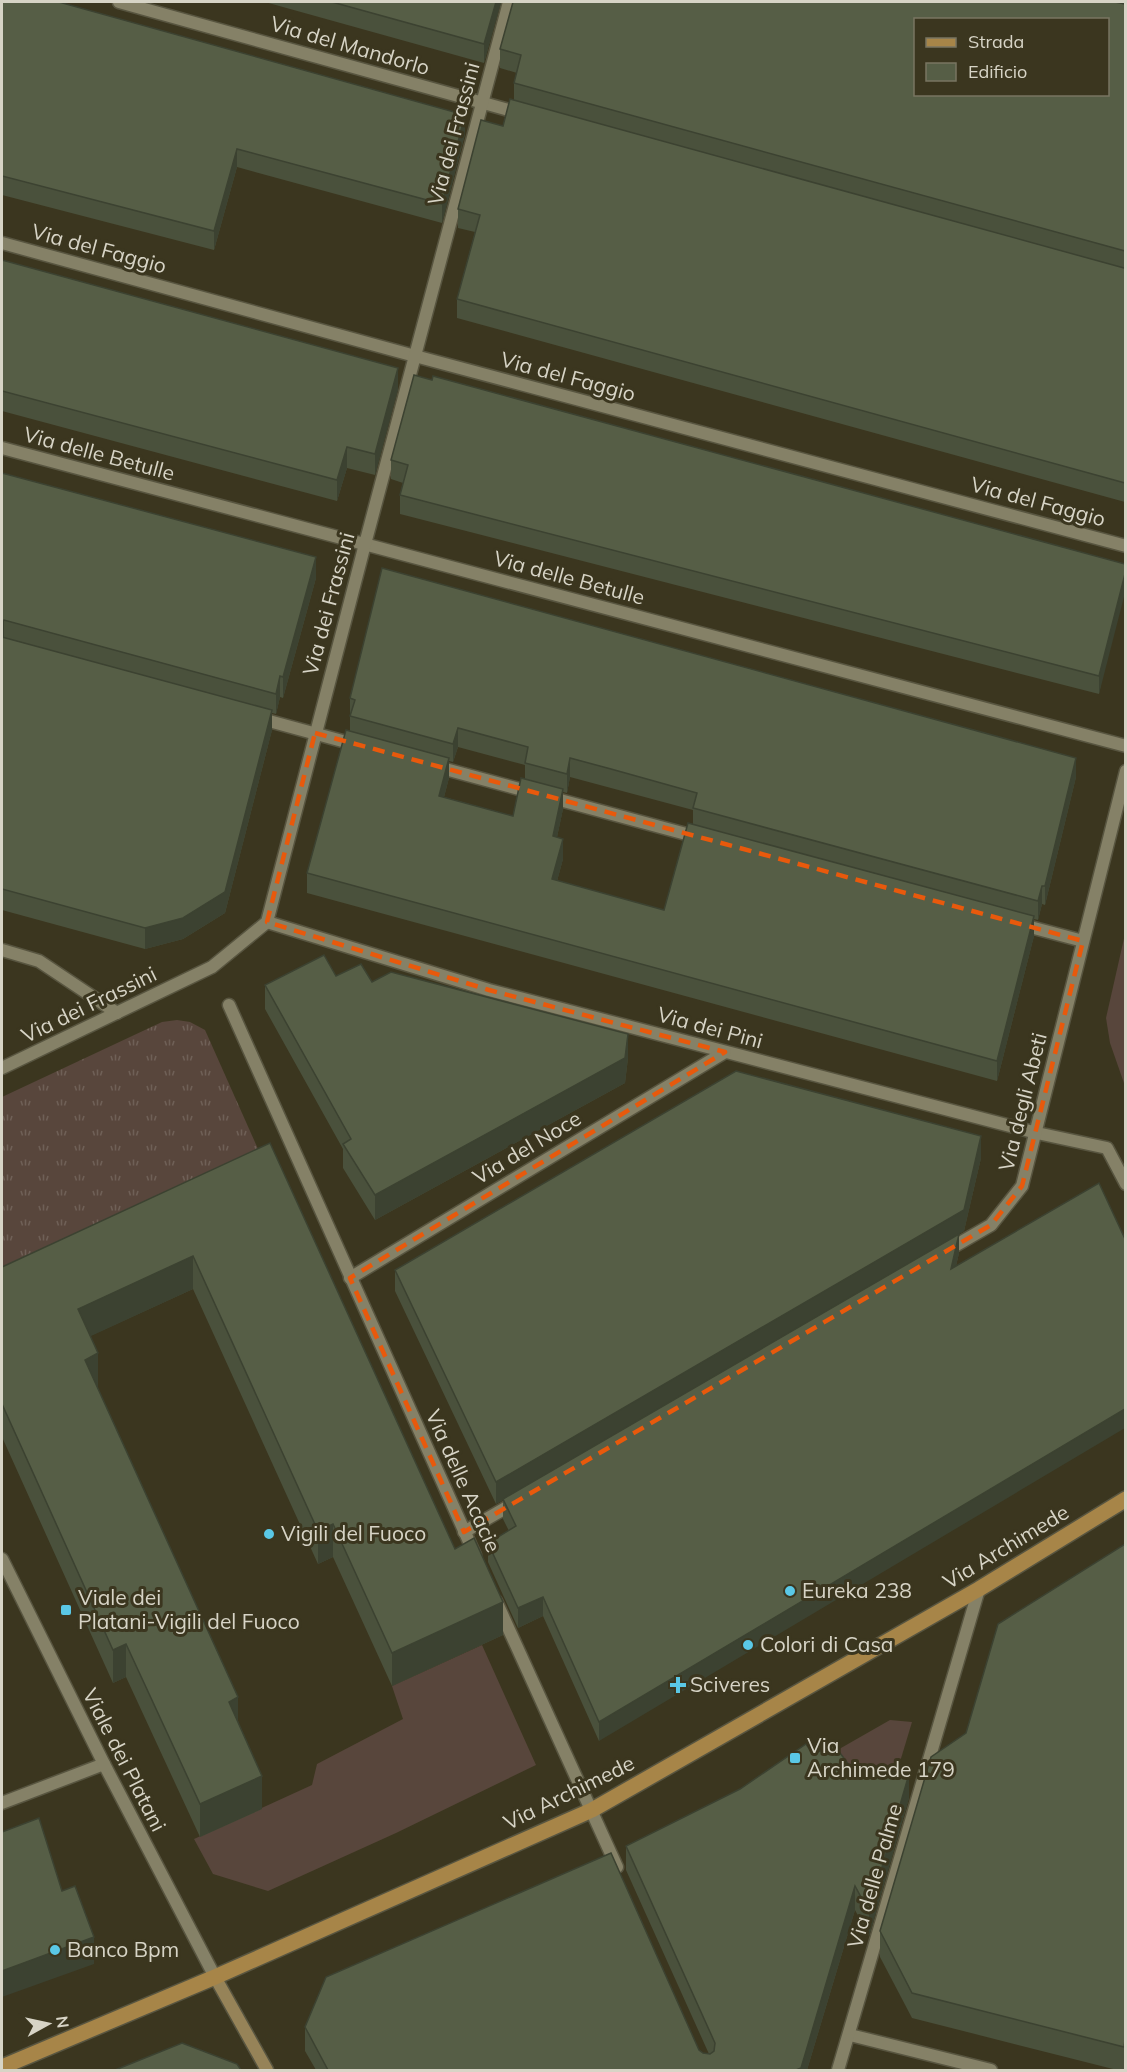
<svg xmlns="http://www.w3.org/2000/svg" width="1127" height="2072" font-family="Mulish,sans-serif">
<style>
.grass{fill:url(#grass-tufts)}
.garden{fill:#58463c}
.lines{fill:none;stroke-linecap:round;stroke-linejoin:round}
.minor-casing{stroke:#585540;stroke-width:15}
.tertiary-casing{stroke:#585540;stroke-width:15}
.secondary-casing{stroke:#585540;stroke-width:15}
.primary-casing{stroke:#585540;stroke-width:18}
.minor{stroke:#858167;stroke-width:12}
.tertiary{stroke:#858167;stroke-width:12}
.secondary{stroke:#968358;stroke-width:12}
.primary{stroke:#a78548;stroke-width:15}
.wall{fill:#4a513c;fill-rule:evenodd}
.shaded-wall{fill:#3c4231}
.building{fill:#565e46;stroke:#3c4231;stroke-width:1.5;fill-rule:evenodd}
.marked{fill:none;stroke:#e8590c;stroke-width:4.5;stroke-dasharray:12 8;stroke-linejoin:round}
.poi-dot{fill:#5ac8e6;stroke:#3b361f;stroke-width:2}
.labels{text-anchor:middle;stroke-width:6;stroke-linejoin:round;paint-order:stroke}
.street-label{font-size:21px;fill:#d7d4c6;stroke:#3b361f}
.poi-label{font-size:21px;fill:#d7d4c6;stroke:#3b361f;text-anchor:start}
</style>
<defs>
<pattern id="grass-tufts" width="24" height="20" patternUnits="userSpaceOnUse" patternTransform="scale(1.5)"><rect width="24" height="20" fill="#58463c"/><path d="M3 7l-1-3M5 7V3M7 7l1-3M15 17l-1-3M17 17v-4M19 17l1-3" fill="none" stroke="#6f6057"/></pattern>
</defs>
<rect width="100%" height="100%" fill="#3b361f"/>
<!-- grass -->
<polygon class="grass" points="177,1020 190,1022 205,1030 270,1176 2,1300 2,1097 162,1022"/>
<!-- garden -->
<g class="garden">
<polygon points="1125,934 1126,1086 1125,1086 1110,1043 1106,1018"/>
<polygon points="482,1645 536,1765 396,1833 268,1891 213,1874 194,1839 312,1785 317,1764 403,1719 392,1686"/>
<polygon points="890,1720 912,1722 890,1795 806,1768"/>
</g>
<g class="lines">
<defs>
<g id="minor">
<polyline points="119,2 523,114"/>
<polyline points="2,243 415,356 1126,546"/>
<polyline points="2,448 1126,746"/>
<polyline points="258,718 357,745"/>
<polyline points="434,766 701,838"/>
<polyline points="267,922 489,990 1037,1133 1107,1148 1126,1184"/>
<polyline points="1019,924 1083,941"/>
<polyline points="2,950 39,961 117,1013"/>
<polyline points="229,1005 475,1555"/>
<polyline points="2,1068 212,967 267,922 365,544 509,2"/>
<polyline points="946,1251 991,1225 1022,1186 1126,771"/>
<polyline points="350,1278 725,1052"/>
<polyline points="464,1532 516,1502"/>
<polyline points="496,1601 617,1867"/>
<polyline points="2,1803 104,1764"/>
<polyline points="850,2035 991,2070"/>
<polyline points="838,2070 979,1589"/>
</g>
<polyline id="tertiary" points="2,1559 104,1764 215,1977"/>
<polyline id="secondary" points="215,1977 267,2070"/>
<polyline id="primary" points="2,2067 215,1977 592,1810 979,1589 1126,1499"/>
</defs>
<!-- minor casing -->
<use href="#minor" class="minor-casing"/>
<!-- tertiary casing -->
<use href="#tertiary" class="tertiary-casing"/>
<!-- secondary casing -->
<use href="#secondary" class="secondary-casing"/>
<!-- primary casing -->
<use href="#primary" class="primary-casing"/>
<!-- minor -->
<use href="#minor" class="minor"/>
<!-- tertiary -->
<use href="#tertiary" class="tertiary"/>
<!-- secondary -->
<use href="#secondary" class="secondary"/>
<!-- primary -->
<use href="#primary" class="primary"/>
</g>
<!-- wall -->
<g class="wall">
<polygon points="2,2 465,134 442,223 237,167 214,250 2,195"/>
<polygon points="265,2 501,2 484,63"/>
<polygon points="513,2 1125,2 1125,502 457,318 457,299 475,232 458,228 458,209 503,126 514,100 514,83 517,73 500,68 500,49"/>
<polygon points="2,260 398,389 375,475 347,468 337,501 2,411"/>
<polygon points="391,460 1125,564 1099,694 400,514 400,495 403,483 391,479"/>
<polygon points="2,473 316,578 283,698 280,697 276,714 272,713 272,730 225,913 183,939 145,949 2,910"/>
<path d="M 350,698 L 1076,777 L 1045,905 L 1042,904 L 1038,920 L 1034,919 L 1034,936 L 997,1081 L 307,893 L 307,873 L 350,732 ZM 458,747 L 525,765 L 525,779 L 513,816 L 444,797 L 449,778 L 449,761 L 453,762 ZM 570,777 L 693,810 L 693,824 L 664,910 L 557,881 L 563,859 L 557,837 L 563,809 L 563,792 L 567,793 Z"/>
<polygon points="336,976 372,982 628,1058 625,1083 375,1220 343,1168 343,1149 265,1009 265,985"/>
<polygon points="270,1143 455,1549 503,1635 392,1686 333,1557 318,1564 193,1289 90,1336 98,1386 97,1387 238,1721 262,1809 200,1837 126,1677 113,1683 2,1437 2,1267"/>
<polygon points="981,1158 964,1231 959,1234 959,1253 956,1266 599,1741 543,1616 518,1628 488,1562 488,1543 509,1531 503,1519 503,1500 496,1504 395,1291 395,1270"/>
<polygon points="1125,1544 1125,2066 1124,2070 1117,2070 912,2018 880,1957 880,1931 966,1733"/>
<polygon points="813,1754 849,1765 909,1798 869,1936 855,1910 807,2070 316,2070 305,2051 305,2027 699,2050 703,2053 709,2054 626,1870 626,1846"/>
</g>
<!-- shaded-wall -->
<g class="shaded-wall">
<polygon points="496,2 501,2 484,63 484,44"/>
<polygon points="465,115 465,134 442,223 442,204"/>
<polygon points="237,149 237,167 214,250 214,231"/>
<polygon points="398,368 398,389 375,475 375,454"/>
<polygon points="347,447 347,468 337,501 337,480"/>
<polygon points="316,557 316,578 283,698 283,677"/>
<polygon points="1125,574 1125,593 1099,694 1099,676"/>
<polygon points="4,620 4,641 2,642 2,621"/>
<polygon points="280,676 280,697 276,714 276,694"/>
<polygon points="272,710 272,730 225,913 183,939 145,949 145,928"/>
<polygon points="458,728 458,747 453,762 453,744"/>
<polygon points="449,758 449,778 439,816 439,796"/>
<polygon points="570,758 570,777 567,793 567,774"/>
<polygon points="1076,758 1076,777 1045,905 1045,886"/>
<polygon points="563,789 563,809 553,856 553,836"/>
<polygon points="563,839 563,859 552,900 552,879"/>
<polygon points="1042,886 1042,904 1038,920 1038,901"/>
<polygon points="1034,916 1034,936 997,1081 997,1061"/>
<polygon points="628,1034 628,1058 625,1083 375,1220 375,1195"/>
<polygon points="981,1136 981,1158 964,1231 959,1234 959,1253 951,1289 951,1269 959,1234 496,1504 496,1482"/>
<polygon points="193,1256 193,1289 78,1342 78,1309"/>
<polygon points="98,1353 98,1386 85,1393 85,1360"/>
<polygon points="1125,1409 1125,1428 599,1741 599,1722"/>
<polygon points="333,1524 333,1557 318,1564 318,1531"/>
<polygon points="543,1597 543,1616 518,1628 518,1608"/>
<polygon points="503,1602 503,1635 392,1686 392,1653"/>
<polygon points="126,1644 126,1677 113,1683 113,1650"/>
<polygon points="238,1697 238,1730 229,1702"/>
<polygon points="909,1774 909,1798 869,1936 869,1912"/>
<polygon points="262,1776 262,1809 200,1837 200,1804"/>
<polygon points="855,1886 855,1910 807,2070 796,2070"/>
<polygon points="94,1937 94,1964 2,1997 2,1971"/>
<polygon points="1125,2040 1125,2066 1124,2070 1124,2047"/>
</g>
<!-- building -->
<g class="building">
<polygon points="2,2 59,2 465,115 442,204 237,149 214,231 2,176"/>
<polygon points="332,2 496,2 484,44"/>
<path d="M 513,2 L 1115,2 L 1125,4 L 1125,251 L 514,83 L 521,55 L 500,49 ZM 915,20 L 1107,20 L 1107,94 L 915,94 Z"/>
<polygon points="510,99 1124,268 1125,268 1125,483 457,299 480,215 458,209 481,120 503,126"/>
<polygon points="2,260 398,368 375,454 347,447 337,480 2,391"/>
<polygon points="414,375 432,380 433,376 1125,564 1125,574 1099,676 400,495 408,465 391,460"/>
<polygon points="2,473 316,557 283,677 280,676 276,694 4,620 2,621"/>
<polygon points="382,568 1076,758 1045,886 1042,886 1038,901 693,808 697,793 611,769 570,758 567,774 525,763 528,747 458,728 453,744 350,716 355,700 350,698"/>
<polygon points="2,637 272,710 225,892 183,918 145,928 2,889"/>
<polygon points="346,730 449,758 439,796 513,816 521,778 563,789 553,836 563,839 552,879 664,910 688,823 1034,916 997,1061 307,873"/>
<polygon points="324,955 336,976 361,964 372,982 391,972 628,1034 625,1058 375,1195 343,1144 351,1139 265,985"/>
<polygon points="736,1071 981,1136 964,1210 496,1482 395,1270"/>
<polygon points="270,1143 455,1549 474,1538 503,1602 392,1653 333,1524 318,1531 193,1256 78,1309 98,1353 85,1360 238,1697 229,1702 262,1776 200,1804 126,1644 113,1650 2,1404 2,1267"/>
<polygon points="1099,1183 1125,1239 1125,1409 599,1722 543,1597 518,1608 488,1543 516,1526 503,1499 959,1234 951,1269"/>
<polygon points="1125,1544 1125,2040 1124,2047 912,1993 880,1931 931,1757 966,1733 998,1624"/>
<polygon points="806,1744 813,1754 834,1745 849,1765 909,1774 869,1912 855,1886 801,2068 796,2070 328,2070 305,2027 326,1977 611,1853 699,2050 703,2053 710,2054 714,2051 715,2043 626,1846 740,1789"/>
<polygon points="39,1818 62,1891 75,1886 94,1937 2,1971 2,1832"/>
<polygon points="182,2043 237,2064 241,2070 115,2070"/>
</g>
<!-- marked area -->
<path class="marked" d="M 315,733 L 1083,941 L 1022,1186 L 991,1225 L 464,1532 L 350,1278 L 725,1052 L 489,990 L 267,922 Z"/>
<!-- markers -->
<g class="poi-dot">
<circle cx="269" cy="1534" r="6"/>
<circle cx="790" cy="1591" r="6"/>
<rect x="60" y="1604" width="12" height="12" rx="3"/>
<circle cx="748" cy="1645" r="6"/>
<path d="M675 1676h6v6h6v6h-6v6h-6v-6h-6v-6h6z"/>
<rect x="789" y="1752" width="12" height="12" rx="3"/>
<circle cx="55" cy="1950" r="6"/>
</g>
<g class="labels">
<!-- street labels -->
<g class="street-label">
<text transform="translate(350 46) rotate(16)" y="7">Via del Mandorlo</text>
<text transform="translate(454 134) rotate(-75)" y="7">Via dei Frassini</text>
<text transform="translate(99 249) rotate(15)" y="7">Via del Faggio</text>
<text transform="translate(568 377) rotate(15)" y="7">Via del Faggio</text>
<text transform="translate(99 454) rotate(15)" y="7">Via delle Betulle</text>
<text transform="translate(1038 502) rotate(15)" y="7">Via del Faggio</text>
<text transform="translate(569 578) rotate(15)" y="7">Via delle Betulle</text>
<text transform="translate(329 604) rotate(-75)" y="7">Via dei Frassini</text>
<text transform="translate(89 1005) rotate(-26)" y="7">Via dei Frassini</text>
<text transform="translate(710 1028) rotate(15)" y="7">Via dei Pini</text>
<text transform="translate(1023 1102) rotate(-76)" y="7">Via degli Abeti</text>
<text transform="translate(527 1148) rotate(-31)" y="7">Via del Noce</text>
<text transform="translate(463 1481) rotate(66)" y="7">Via delle Acacie</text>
<text transform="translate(1006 1547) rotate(-31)" y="7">Via Archimede</text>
<text transform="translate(124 1760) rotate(63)" y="7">Viale dei Platani</text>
<text transform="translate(569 1793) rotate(-26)" y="7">Via Archimede</text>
<text transform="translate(875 1876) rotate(-74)" y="7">Via delle Palme</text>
</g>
<!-- poi labels -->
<g class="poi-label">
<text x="281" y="1541">Vigili del Fuoco</text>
<text x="802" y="1598">Eureka 238</text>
<text x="78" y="1605">Viale dei<tspan x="78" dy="24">Platani-Vigili del Fuoco</tspan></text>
<text x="760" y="1652">Colori di Casa</text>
<text x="690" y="1692">Sciveres</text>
<text x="807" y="1753">Via<tspan x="807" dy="24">Archimede 179</tspan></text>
<text x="67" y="1957">Banco Bpm</text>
</g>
</g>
<!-- border -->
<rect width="1127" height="2072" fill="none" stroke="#d7d4c6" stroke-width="6"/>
<!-- legend -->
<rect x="914" y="18" width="195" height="78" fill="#3b361f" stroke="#797562" stroke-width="1.5"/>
<rect x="926" y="38" width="30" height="9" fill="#a78548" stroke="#797562" stroke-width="1.5"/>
<text x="968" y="48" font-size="18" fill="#d7d4c6">Strada</text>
<rect x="926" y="63" width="30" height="18" fill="#565e46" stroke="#797562" stroke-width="1.5"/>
<text x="968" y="78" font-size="18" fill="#d7d4c6">Edificio</text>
<!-- north arrow -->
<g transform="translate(48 2024) rotate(82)" stroke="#3b361f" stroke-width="4.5" paint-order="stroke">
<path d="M0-4.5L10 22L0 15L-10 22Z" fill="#d7d4c6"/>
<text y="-9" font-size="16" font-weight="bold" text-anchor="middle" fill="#d7d4c6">N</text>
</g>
</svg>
